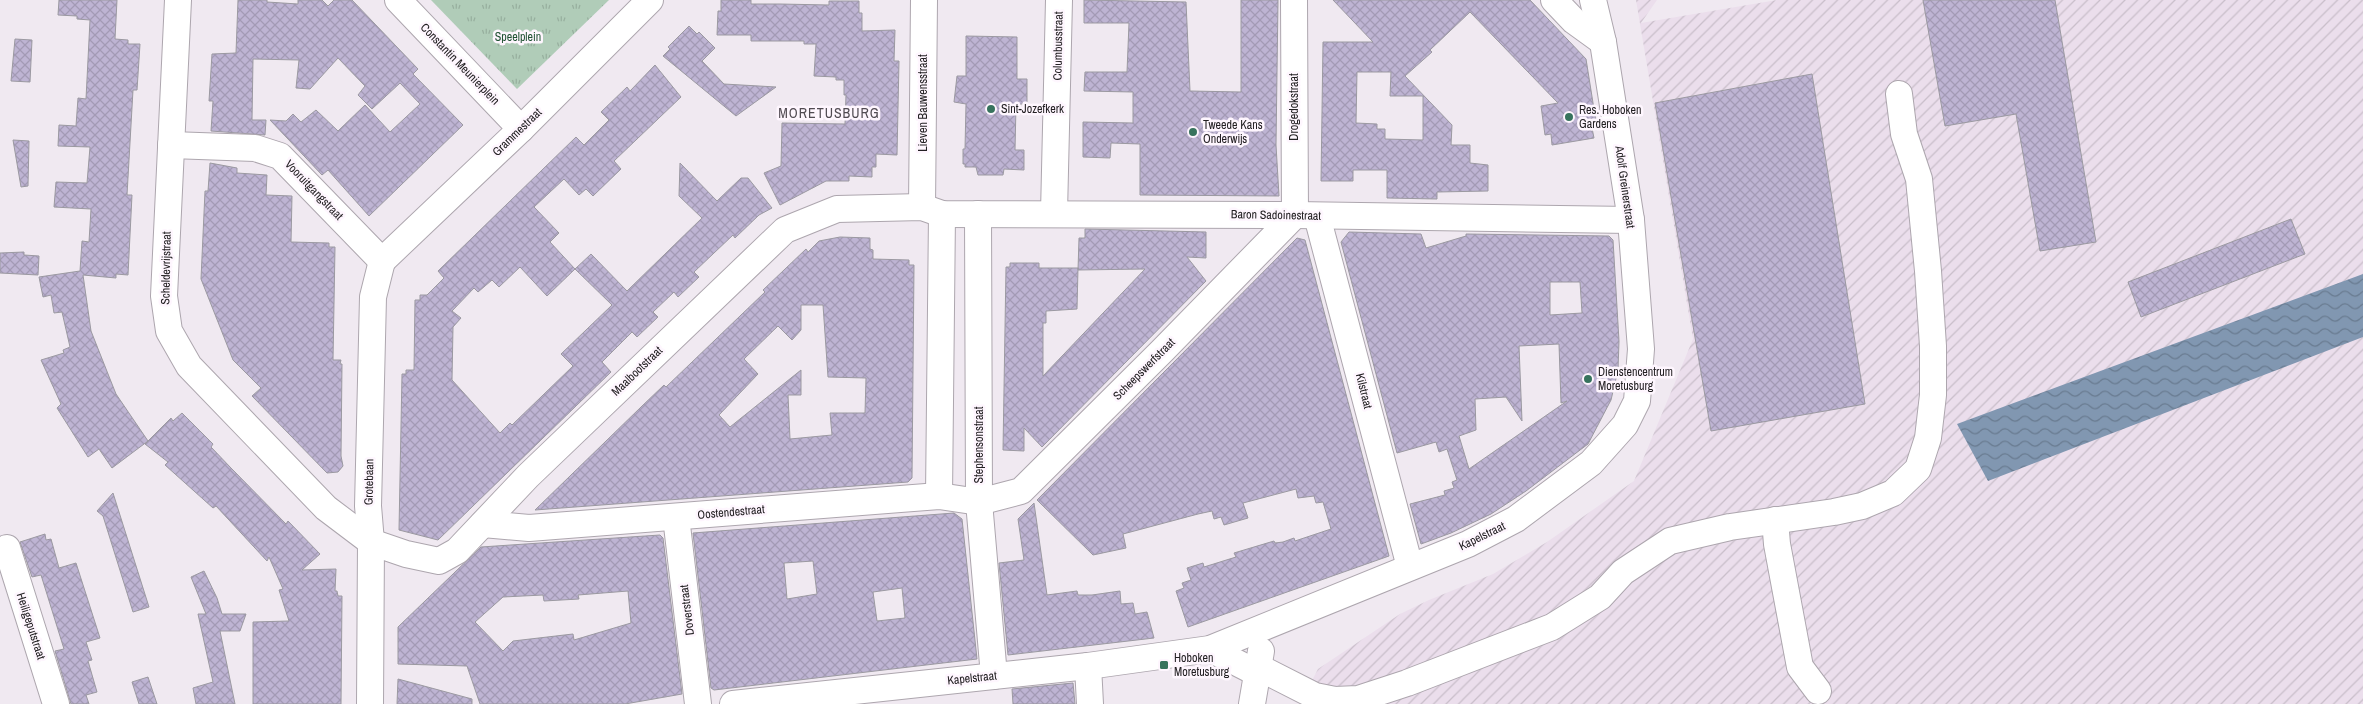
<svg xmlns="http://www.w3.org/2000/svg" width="2363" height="704" font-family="'Archivo Narrow',sans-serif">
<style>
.industrial{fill:url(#industrial-furrows)}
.grass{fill:url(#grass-tufts)}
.water{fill:url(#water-waves)}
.building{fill:url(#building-cross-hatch);stroke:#9b99a1;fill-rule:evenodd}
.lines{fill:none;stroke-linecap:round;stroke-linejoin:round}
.minor-casing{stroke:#ada6ae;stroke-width:28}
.minor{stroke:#fff;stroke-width:26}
.poi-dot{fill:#37735d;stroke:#fef6fe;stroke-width:2}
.labels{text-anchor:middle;stroke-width:5;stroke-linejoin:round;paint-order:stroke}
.park-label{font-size:12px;fill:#205233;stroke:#fef6fe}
.street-label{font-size:12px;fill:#232023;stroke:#fef6fe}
.poi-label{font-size:12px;fill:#232023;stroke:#fef6fe;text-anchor:start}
.neighbourhood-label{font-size:14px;letter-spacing:1px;fill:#514b52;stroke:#fef6fe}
</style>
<defs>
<pattern id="industrial-furrows" width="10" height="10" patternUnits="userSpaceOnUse" patternTransform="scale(1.25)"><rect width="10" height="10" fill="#ebdeec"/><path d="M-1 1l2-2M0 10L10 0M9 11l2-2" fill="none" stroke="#c9beca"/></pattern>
<pattern id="grass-tufts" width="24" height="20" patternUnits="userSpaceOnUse" patternTransform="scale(1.25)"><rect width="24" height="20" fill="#b0ccb8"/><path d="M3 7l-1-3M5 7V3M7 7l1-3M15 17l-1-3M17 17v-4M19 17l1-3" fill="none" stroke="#97af9e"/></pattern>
<pattern id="water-waves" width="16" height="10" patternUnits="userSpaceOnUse" patternTransform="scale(1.25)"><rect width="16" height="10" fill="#8197b1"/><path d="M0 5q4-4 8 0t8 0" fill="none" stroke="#697b90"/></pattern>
<pattern id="building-cross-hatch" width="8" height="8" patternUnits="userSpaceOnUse" patternTransform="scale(1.25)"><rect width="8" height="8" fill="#beb4d3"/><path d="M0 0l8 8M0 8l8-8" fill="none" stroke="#a39ab5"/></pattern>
</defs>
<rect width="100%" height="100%" fill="#f0e9f1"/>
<!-- industrial -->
<polygon class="industrial" points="1636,0 1657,0 1641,23 1777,0 2363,0 2363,704 1300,704 1318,669 1400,614 1429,600 1493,574 1547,542 1634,481 1693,339"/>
<!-- grass -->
<polygon class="grass" points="431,0 609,0 517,89"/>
<!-- water -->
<polygon class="water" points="2363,274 2363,337 1988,481 1957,424"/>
<!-- building -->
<g class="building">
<polygon points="59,0 117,0 115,39 128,40 128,44 140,44 137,90 133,90 127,195 132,195 128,275 116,274 116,278 83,275 91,331 110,379 116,394 148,441 112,468 99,449 88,457 57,408 61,404 41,360 64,353 63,350 70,347 62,312 54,313 51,295 43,297 39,277 80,271 82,241 89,242 91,209 54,207 56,182 87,183 90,147 58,146 59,125 76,126 78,98 86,99 90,20 77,19 77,16 58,15"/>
<polygon points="238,0 267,0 267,2 298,4 298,0 322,0 328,6 334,0 352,0 418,69 413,74 463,125 369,216 328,170 322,175 270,120 286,121 293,114 301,122 316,110 338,131 365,105 390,132 420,104 400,83 372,109 358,95 365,86 338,58 310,89 296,88 299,60 253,59 252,120 266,120 265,135 211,131 213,101 209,101 212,54 236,53"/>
<polygon points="721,0 751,0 751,4 780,4 829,5 829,1 859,1 859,13 862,13 862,31 895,30 894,61 899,61 897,155 876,154 876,167 872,167 872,177 849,176 849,181 826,181 780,205 764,173 781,166 782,123 845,124 846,95 844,95 844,80 836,80 836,77 814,76 816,44 804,44 804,41 751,41 751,35 717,35 718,11 721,11"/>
<polygon points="1084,0 1186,2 1190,91 1241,92 1241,0 1278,0 1276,145 1279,196 1140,195 1140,144 1111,143 1110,158 1083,157 1083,122 1133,123 1133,92 1084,91 1085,72 1127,72 1129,23 1084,23"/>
<path d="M 1333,0 L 1530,0 L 1586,59 L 1597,128 L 1592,128 L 1594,138 L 1552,145 L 1551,134 L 1545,135 L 1541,106 L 1558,103 L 1470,12 L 1430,50 L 1432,52 L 1405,76 L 1452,125 L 1451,145 L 1470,145 L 1470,163 L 1488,165 L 1488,191 L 1437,192 L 1437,199 L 1387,198 L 1387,170 L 1353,170 L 1353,181 L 1321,181 L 1323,42 L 1373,42 ZM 1357,72 L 1391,72 L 1390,96 L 1423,96 L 1423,140 L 1385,139 L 1385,129 L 1377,129 L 1377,124 L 1356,123 Z"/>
<polygon points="1923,0 2055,0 2096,242 2040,251 2016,114 1945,126"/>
<polygon points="689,26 697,34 699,32 715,48 702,61 724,84 776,87 736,116 663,56 670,49 668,47"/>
<polygon points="966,36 1017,37 1017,79 1027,79 1027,103 1016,105 1015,150 1024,150 1024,170 1004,169 1003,175 978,175 976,167 965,167 965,164 963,164 963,149 965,149 966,104 954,102 957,76 966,76"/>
<polygon points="15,39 32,40 30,82 11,81"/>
<path d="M 655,65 L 681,97 L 614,161 L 621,169 L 593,196 L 586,189 L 579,195 L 564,179 L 534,207 L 559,233 L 550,242 L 575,269 L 591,254 L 627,291 L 702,218 L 679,196 L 680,163 L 717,201 L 741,178 L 748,178 L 772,208 L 759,215 L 735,238 L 733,235 L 694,272 L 699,277 L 678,297 L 674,292 L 653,312 L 658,317 L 637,337 L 632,332 L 602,362 L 611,372 L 438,540 L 399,530 L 402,374 L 406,374 L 406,370 L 414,370 L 415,300 L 420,300 L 420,295 L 427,295 L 444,278 L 438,271 L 576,137 L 584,145 L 609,120 L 601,112 L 627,87 L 630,91 ZM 520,267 L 547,296 L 575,269 L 612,305 L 561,354 L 573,366 L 512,425 L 510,423 L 500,433 L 452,380 L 453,327 L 461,318 L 452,311 L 474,288 L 478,292 L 492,280 L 499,287 Z"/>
<polygon points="1812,74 1865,404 1711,431 1655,103"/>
<polygon points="13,140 29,141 28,186 21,187"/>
<polygon points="210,163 237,168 237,173 267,175 266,195 292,196 291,242 329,243 329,247 335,247 333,360 341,360 340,364 342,364 341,456 343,466 338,472 327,473 252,396 261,388 233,360 201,279 205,191 208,191"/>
<polygon points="2291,219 2305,254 2141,317 2128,282"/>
<polygon points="1085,229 1206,232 1206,258 1187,257 1206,281 1042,447 1024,428 1024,451 1003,450 1006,267 1010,267 1010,263 1039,263 1039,268 1078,268 1077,309 1046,311 1046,323 1043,323 1043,376 1145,269 1078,270 1079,238 1085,238"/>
<path d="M 1349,232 L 1421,234 L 1426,248 L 1466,236 L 1466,234 L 1609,236 L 1613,240 L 1619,341 L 1618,370 L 1611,400 L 1588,444 L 1526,491 L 1491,514 L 1451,533 L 1421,544 L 1410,504 L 1445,495 L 1444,491 L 1454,488 L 1452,482 L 1457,480 L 1447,449 L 1439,452 L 1436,442 L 1397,453 L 1341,242 ZM 1550,282 L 1580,282 L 1582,313 L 1550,315 ZM 1559,344 L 1561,403 L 1567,401 L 1469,469 L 1459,436 L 1476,430 L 1475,399 L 1506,397 L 1522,421 L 1519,346 Z"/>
<path d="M 840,237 L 870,238 L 870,249 L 873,250 L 873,259 L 909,260 L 909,265 L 914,265 L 912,478 L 908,482 L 535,510 L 641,407 L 664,385 L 666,387 L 765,292 L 763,290 L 806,249 L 808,252 L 819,241 ZM 801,305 L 823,305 L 828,377 L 866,378 L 865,413 L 830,413 L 832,435 L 790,439 L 788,395 L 801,395 L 801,370 L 730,427 L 719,415 L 758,374 L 744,359 L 778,326 L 792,340 L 801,330 Z"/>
<polygon points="1297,238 1305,240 1389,556 1188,627 1176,591 1184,588 1182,583 1191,580 1187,568 1203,563 1204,567 1236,557 1234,553 1274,541 1275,543 1283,542 1294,538 1295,541 1331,529 1323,502 1316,503 1314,496 1298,498 1296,489 1243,503 1248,518 1224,525 1221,517 1214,519 1212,511 1198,514 1123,534 1126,548 1093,555 1037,500"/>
<polygon points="24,252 24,255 39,256 38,275 0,273 0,253"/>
<polygon points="182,413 213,444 211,447 231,468 286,524 288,521 320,554 302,570 336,569 335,591 337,591 338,596 342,596 341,704 253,704 253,622 289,621 279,590 283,589 269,557 267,561 216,506 213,508 165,465 168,462 145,444 171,418 173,421"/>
<polygon points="113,493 149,607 133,612 103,516 97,511"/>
<polygon points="1034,503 1047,595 1077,591 1078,595 1092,595 1120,591 1121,604 1133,603 1135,614 1147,612 1154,638 1008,655 999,563 1024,560 1018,519"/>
<path d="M 954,513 L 962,519 L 977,659 L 714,690 L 711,688 L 693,533 ZM 813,561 L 817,594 L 787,599 L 784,563 ZM 902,588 L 905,618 L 877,621 L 873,592 Z"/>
<polygon points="45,534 46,540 51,539 59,568 76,563 100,638 86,642 92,660 88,661 97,692 86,695 89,704 71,704 55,651 64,649 41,575 32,577 20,542"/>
<path d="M 660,535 L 663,538 L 682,694 L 625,704 L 480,704 L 467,666 L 398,664 L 398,627 L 481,547 ZM 628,591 L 631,623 L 574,640 L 573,634 L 513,641 L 503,651 L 475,622 L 503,597 L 543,595 L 544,601 L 579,599 L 578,595 Z"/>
<polygon points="204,571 217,598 222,614 246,614 240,631 220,631 235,704 196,704 193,688 213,682 198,614 206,614 191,577"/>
<polygon points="148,677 157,704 139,704 132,682"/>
<polygon points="398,679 472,699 472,704 397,704"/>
<polygon points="1073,683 1075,704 1013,704 1012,689"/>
</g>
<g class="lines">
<defs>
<g id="minor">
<polyline points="178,0 164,296 169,331 189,366 326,508 371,542 406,554 439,561 457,551 528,476 785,230 837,209 922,207 942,214 1295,215 1631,220"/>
<polyline points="398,0 521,129"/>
<polyline points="1554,0 1574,21 1603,42"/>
<polyline points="171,145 255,148 280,156 382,261"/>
<polyline points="922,207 924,0"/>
<polyline points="1054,213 1059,0"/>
<polyline points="978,214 979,502 994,676"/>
<polyline points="1317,216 1410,567"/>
<polyline points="382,261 521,129 650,0"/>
<polyline points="939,496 942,214"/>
<polyline points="676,517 698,704"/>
<polyline points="1775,520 1777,544 1800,667 1818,691"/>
<polyline points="483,524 529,528 939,496 979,502 1021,491 1162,351 1295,215 1294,0"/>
<polyline points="7,548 56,704"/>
<polyline points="1210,649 1257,673"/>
<polyline points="1088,666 1090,704"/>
<polyline points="1258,667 1315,696 1335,700 1358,699 1407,683 1552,627 1600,597 1623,572 1670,541 1730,527 1834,512 1862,506 1893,493 1918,469 1928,438 1933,395 1933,346 1928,271 1919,179 1904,134 1899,94"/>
<polyline points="370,704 371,542 368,506 373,297 382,261"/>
<polyline points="733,704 1088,666 1210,649 1468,544 1516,519 1591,463 1625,425 1637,401 1641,349 1631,220 1603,42 1593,0"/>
<polyline points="1252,704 1261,651"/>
</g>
</defs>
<!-- minor casing -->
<use href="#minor" class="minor-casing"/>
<!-- minor -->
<use href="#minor" class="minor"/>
</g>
<!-- markers -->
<g class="poi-dot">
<circle cx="991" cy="109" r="5"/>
<circle cx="1569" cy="117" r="5"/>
<circle cx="1193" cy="132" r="5"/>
<circle cx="1588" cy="379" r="5"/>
<rect x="1159" y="660" width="10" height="10" rx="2.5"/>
</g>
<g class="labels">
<!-- park labels -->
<g class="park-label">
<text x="518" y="41">Speelplein</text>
</g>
<!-- street labels -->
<g class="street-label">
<text transform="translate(1058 46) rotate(-89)" y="4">Columbusstraat</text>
<text transform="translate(460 64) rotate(46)" y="4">Constantin Meunierplein</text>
<text transform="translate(923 103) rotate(-90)" y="4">Lieven Bauwensstraat</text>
<text transform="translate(1294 107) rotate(-90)" y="4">Drogedokstraat</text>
<text transform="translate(517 132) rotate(-44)" y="4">Grammestraat</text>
<text transform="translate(1625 187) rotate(82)" y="4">Adolf Greinerstraat</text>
<text transform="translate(314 190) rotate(46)" y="4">Vooruitgangstraat</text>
<text transform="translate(1276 215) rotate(1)" y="4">Baron Sadoinestraat</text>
<text transform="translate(166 268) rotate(-89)" y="4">Scheldevrijstraat</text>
<text transform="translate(1144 369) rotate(-45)" y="4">Scheepswerfstraat</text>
<text transform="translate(637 371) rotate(-44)" y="4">Maalbootstraat</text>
<text transform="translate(1364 391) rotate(76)" y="4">Kilstraat</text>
<text transform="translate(979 445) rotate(-90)" y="4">Stephensonstraat</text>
<text transform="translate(369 482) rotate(-89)" y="4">Grotebaan</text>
<text transform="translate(731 512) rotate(-5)" y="4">Oostendestraat</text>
<text transform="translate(1482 536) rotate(-26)" y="4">Kapelstraat</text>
<text transform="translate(687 610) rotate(-97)" y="4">Doverstraat</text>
<text transform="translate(31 626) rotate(72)" y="4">Heiligeputstraat</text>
<text transform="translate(972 678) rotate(-6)" y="4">Kapelstraat</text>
</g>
<!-- poi labels -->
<g class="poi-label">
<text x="1001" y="113">Sint-Jozefkerk</text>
<text x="1579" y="114">Res. Hoboken<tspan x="1579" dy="14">Gardens</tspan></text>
<text x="1203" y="129">Tweede Kans<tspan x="1203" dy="14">Onderwijs</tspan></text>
<text x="1598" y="376">Dienstencentrum<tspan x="1598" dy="14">Moretusburg</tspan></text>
<text x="1174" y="662">Hoboken<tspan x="1174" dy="14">Moretusburg</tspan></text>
</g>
<!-- neighbourhood labels -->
<g class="neighbourhood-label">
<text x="829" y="118">MORETUSBURG</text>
</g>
</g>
</svg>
